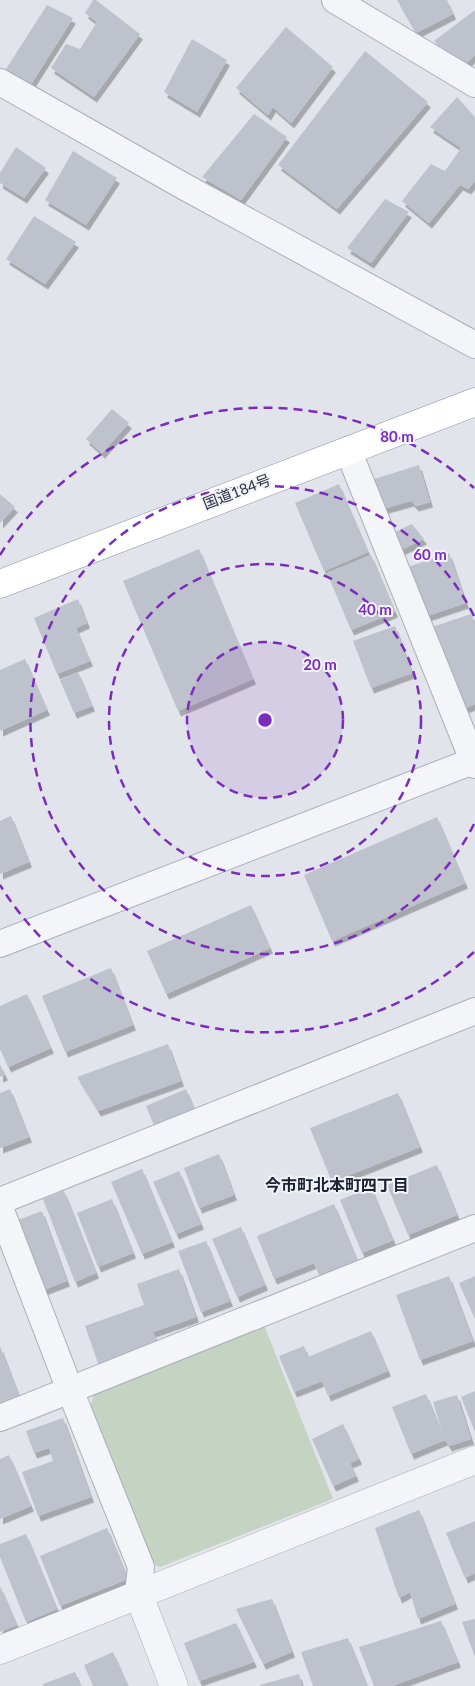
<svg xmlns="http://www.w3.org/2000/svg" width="475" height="1686" font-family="Lato,'Noto Sans JP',sans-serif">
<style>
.green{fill:#c5d3c2}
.building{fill:#bec2cc;filter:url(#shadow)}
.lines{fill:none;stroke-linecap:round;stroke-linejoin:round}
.minor-casing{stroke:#aaaeb7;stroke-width:28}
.tertiary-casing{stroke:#aaaeb7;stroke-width:29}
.trunk-casing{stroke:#8890a0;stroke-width:29}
.minor{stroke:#f4f5f8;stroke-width:26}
.tertiary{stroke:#f4f5f8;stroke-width:28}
.trunk{stroke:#fff;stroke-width:28}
.ring{fill:none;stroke:#7b2cbf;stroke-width:2.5;stroke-dasharray:9 6}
.labels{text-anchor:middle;stroke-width:4;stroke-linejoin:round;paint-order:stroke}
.street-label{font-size:15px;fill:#293041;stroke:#f1f3f7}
.neighbourhood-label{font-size:16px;font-weight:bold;fill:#1b2132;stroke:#f1f3f7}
.centre{fill:#7b2cbf;stroke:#f1f3f7;stroke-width:2.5}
.ring-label{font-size:15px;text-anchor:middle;font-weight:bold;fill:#7b2cbf;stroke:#f1f3f7;stroke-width:4;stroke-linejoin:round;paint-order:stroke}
</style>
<defs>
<filter id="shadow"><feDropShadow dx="3" dy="5.5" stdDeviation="0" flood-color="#0004"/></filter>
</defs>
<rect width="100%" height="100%" fill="#e1e4ea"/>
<!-- green -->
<polygon class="green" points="264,1325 333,1499 160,1567 148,1562 89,1409 94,1395"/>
<!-- building -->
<g class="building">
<polygon points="93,0 96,0 140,34 94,97 51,68 66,44 80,49 97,22 85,13"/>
<polygon points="397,0 447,0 453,14 416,33"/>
<polygon points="47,5 73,18 30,86 6,69"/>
<polygon points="475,10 475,55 460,69 434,41"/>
<polygon points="286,27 333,67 291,123 273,107 268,115 236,88"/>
<polygon points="192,39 227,60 197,112 164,92"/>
<polygon points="365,51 428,102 337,209 278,165"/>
<polygon points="457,97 475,117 475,181 468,189 460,185 429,223 402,201 431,164 445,171 461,148 430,127"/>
<polygon points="254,114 287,137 241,200 202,177"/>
<polygon points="16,147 46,168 24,198 0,183 0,173"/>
<polygon points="73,151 117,178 86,225 45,200"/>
<polygon points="385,199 409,212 371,263 347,248"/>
<polygon points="34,216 76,242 45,284 6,259"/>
<polygon points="112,409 129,423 102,453 86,439"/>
<polygon points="419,465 430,502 416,506 411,501 379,510 371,480"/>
<polygon points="339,484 368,552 324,571 295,503"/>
<polygon points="0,494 15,507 0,523"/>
<polygon points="412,524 424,539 399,551 391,534"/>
<polygon points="199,549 253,679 178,711 123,581"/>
<polygon points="449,553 466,603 424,617 408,567"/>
<polygon points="371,555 395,612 351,630 327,573"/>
<polygon points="78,599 87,623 76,628 90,661 57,674 34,618"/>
<polygon points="471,614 475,624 475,704 463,709 432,627"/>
<polygon points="395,626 412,673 371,688 353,641"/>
<polygon points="25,659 47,710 0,731 0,670"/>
<polygon points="78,672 92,706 74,713 60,680"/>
<polygon points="11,816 29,862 0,874 0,821"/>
<polygon points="437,817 465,883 332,941 304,875"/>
<polygon points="251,905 270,948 166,994 147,951"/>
<polygon points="111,968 133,1025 65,1052 42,996"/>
<polygon points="27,994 51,1048 8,1067 0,1049 0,1006"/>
<polygon points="168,1044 181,1081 98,1111 77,1077"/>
<polygon points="0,1064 5,1075 0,1077"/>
<polygon points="10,1089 29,1137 0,1148 0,1093"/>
<polygon points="186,1089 196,1113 156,1130 146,1106"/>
<polygon points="398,1093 420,1147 332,1182 310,1128"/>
<polygon points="219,1154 234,1195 199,1208 184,1168"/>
<polygon points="437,1165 457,1215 408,1235 387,1185"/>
<polygon points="142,1169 172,1242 142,1254 111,1182"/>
<polygon points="179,1171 201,1224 176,1234 153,1182"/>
<polygon points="371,1187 393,1240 362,1253 340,1200"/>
<polygon points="64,1191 96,1273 75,1282 43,1199"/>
<polygon points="112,1199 133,1253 98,1267 77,1213"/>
<polygon points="334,1204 357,1260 319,1275 314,1263 274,1279 257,1236"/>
<polygon points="42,1211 67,1281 41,1291 15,1221"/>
<polygon points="241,1227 265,1285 237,1297 212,1239"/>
<polygon points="206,1241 230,1301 201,1312 178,1251"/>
<polygon points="179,1269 196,1317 153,1332 158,1345 99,1366 85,1326 144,1305 137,1284"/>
<polygon points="449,1276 473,1341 420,1360 396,1295"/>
<polygon points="475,1276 475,1319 459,1283"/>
<polygon points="371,1331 388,1371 328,1396 322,1381 294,1392 279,1356 304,1346 308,1357"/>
<polygon points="0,1346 19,1396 0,1403"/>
<polygon points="475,1391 475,1432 461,1397"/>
<polygon points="426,1394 443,1435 433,1402 457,1395 471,1439 449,1446 445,1440 411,1454 392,1407"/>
<polygon points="63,1418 91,1497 38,1516 22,1472 53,1461 49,1448 34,1453 26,1431"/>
<polygon points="343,1424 359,1459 350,1463 356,1476 333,1486 312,1439"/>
<polygon points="9,1455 31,1506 0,1519 0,1459"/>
<polygon points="419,1510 455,1604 418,1619 410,1592 399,1598 375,1528"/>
<polygon points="475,1521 475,1573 465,1578 446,1533"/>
<polygon points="107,1528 128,1579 60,1606 40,1556"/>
<polygon points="26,1534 57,1609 26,1622 0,1557 0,1544"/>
<polygon points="0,1586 17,1625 0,1632"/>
<polygon points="272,1599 292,1652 263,1664 236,1609"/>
<polygon points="475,1619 475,1657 462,1622"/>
<polygon points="441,1621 458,1662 392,1686 374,1686 359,1647"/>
<polygon points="236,1623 254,1662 199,1681 184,1643"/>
<polygon points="348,1638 367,1686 313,1686 301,1652"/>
<polygon points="113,1652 128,1686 93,1686 84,1665"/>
<polygon points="75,1672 81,1686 44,1686 43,1684"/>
<polygon points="299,1674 302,1686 260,1686 260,1685"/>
</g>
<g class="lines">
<defs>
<g id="minor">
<polyline points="335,0 475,84"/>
<polyline points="0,82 185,187 475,345"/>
<polyline points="348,450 475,765"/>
<polyline points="0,944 473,761"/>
<polyline points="0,1201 475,1011"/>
<polyline points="0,1208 70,1390 141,1567 138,1593"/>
<polyline points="0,1418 475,1228"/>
</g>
<g id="tertiary">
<polyline points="138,1593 174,1686"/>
<polyline points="0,1650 475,1460"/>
</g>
<polyline id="trunk" points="0,584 475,402"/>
</defs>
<!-- minor casing -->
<use href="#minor" class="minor-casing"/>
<!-- tertiary casing -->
<use href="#tertiary" class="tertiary-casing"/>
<!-- trunk casing -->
<use href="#trunk" class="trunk-casing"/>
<!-- minor -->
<use href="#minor" class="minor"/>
<!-- tertiary -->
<use href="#tertiary" class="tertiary"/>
<!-- trunk -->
<use href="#trunk" class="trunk"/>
</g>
<!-- distance rings -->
<circle cx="265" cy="720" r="78" fill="#7b2cbf" fill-opacity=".12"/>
<g class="ring">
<circle cx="265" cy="720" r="78"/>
<circle cx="265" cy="720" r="156"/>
<path d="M474 824A234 234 0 1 1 474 616"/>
<path d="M474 952A312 312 0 0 1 0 885M0 555A312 312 0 0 1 474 488"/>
</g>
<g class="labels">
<!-- street labels -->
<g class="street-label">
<text transform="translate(237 492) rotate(-21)" y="5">国道184号</text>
</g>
<!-- neighbourhood labels -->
<g class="neighbourhood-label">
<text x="337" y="1191">今市町北本町四丁目</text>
</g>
</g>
<circle cx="265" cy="720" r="8" class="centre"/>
<g class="ring-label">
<text x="397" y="442">80 m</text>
<text x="430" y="560">60 m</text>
<text x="375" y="615">40 m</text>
<text x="320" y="670">20 m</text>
</g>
</svg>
